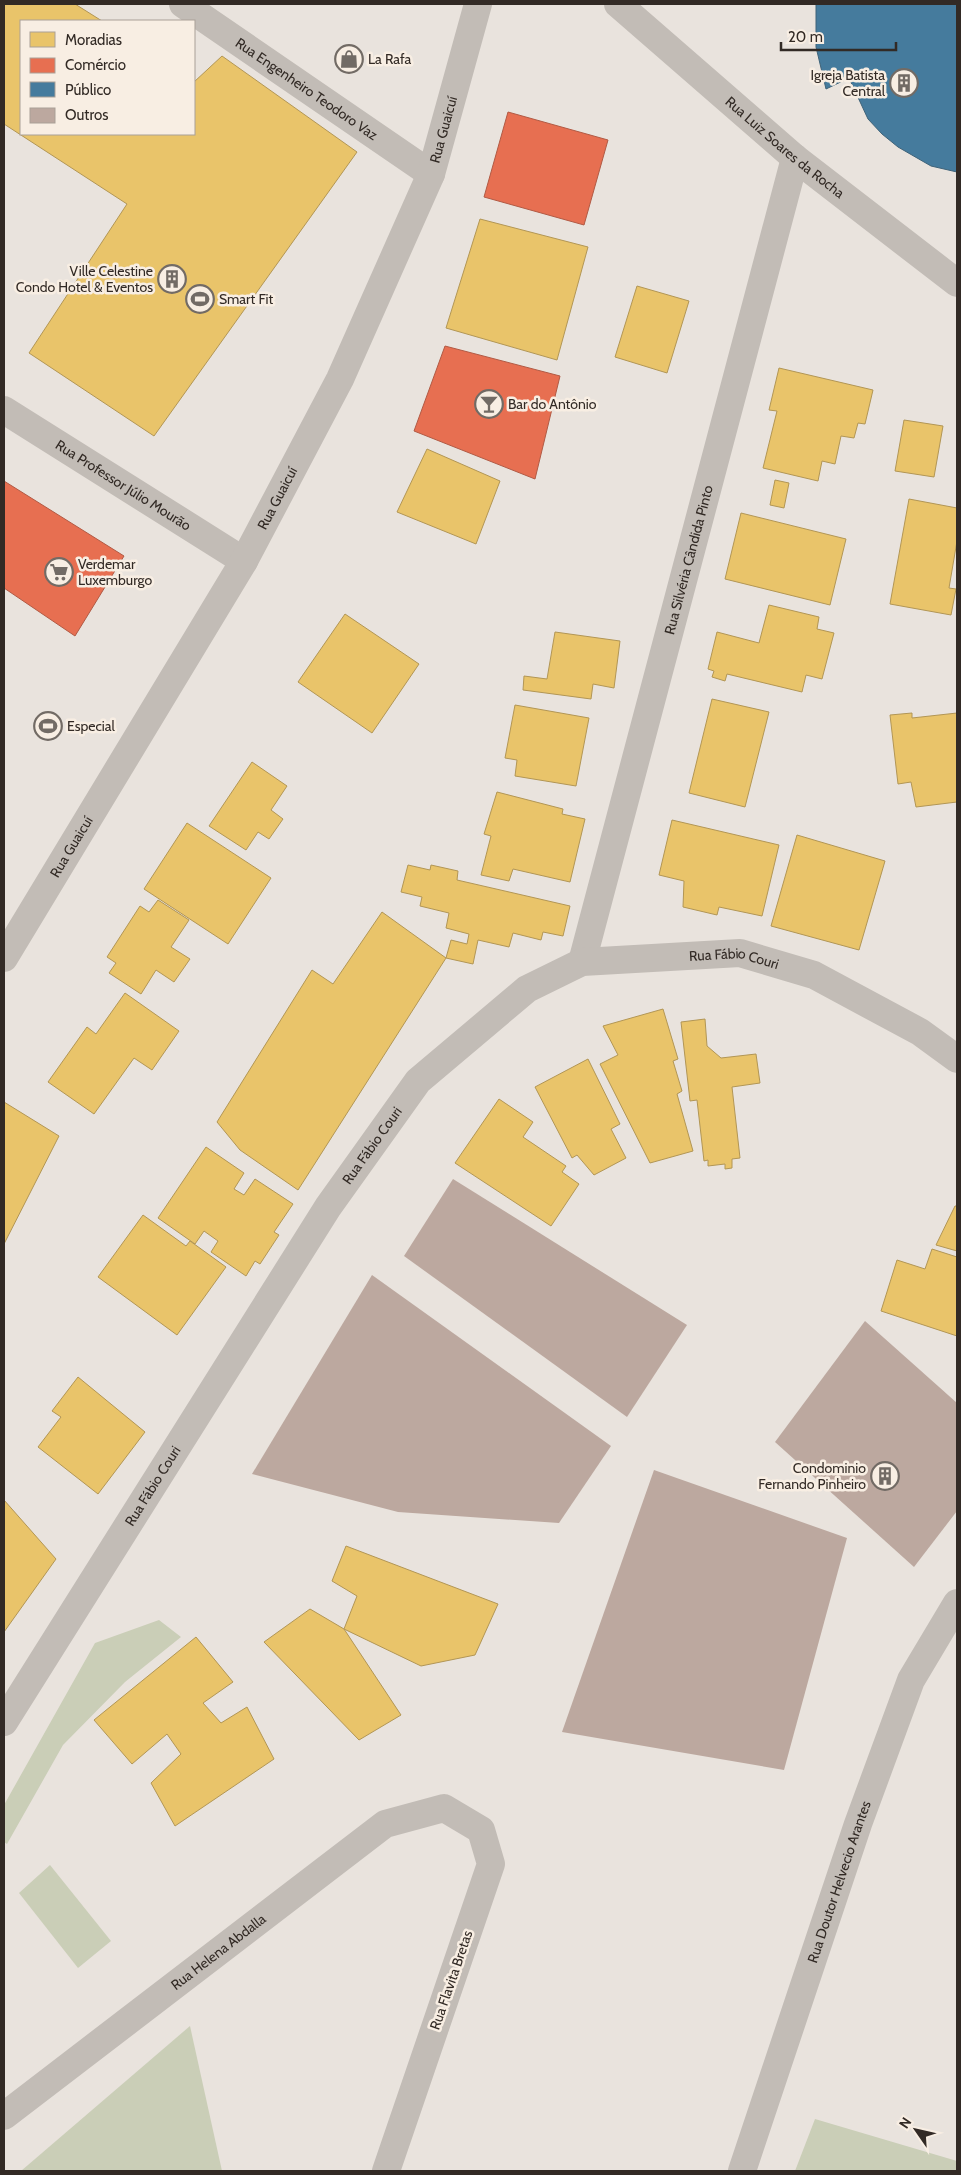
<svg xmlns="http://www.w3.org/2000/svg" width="961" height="2175" font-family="Cabin,sans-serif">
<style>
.green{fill:#caceb7}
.homes{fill:#e9c46a;stroke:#b29655}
.shops{fill:#e76f51;stroke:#b15a44}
.public{fill:#457b9d;stroke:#3f6379}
.building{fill:#bca89f}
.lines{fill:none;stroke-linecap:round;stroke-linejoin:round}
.minor{stroke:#c2bcb6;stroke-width:28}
.labels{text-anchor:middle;stroke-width:5;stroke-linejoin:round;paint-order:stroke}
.poi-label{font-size:14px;fill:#322a25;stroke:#f8eee3;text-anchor:start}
.street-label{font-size:14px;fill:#322a25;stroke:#f8eee3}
</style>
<rect width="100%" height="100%" fill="#e9e3dd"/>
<!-- green -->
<g class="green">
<polygon points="159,1620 181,1637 125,1682 63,1745 7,1844 4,1842 4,1805 95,1643"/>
<polygon points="50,1865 111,1941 78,1968 19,1893"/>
<polygon points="190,2026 222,2171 21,2171"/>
<polygon points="815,2119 957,2161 957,2171 795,2171"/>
</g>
<!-- homes -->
<g class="homes">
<polygon points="4,4 75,4 102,21 21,21 21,134 194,134 194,82 222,56 357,152 154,436 29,353 127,204 4,124"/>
<polygon points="480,219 588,247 557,360 446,328"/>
<polygon points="637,286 689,301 667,373 615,357"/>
<polygon points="779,368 873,390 865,424 858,423 854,438 841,436 835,464 822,461 818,481 763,468 777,411 769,410"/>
<polygon points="904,420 943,426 934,477 895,471"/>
<polygon points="427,449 500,481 476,544 397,512"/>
<polygon points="775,480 789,483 784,508 770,505"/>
<polygon points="909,499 957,508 957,541 949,588 956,589 951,615 890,604"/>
<polygon points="741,513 846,539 830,605 725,579"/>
<polygon points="769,605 819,617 817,629 834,633 822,679 806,675 802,692 727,674 725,681 712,677 714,671 708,669 717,632 759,643"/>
<polygon points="345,614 419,664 372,733 298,682"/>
<polygon points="555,632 620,641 614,688 593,684 591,699 523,690 524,676 547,679"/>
<polygon points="712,699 769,712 745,807 689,793"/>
<polygon points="515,705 589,718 576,786 515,776 517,760 505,758"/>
<polygon points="912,713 912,718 957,713 957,802 916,807 911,782 898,784 890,715"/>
<polygon points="252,762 287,786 271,810 283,819 269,839 258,832 246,850 209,826"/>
<polygon points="497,792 563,809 562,814 585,819 570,882 513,869 509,881 481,875 491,836 484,834"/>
<polygon points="672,820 779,845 762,916 719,907 717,915 683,907 684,881 659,875"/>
<polygon points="187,823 271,878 228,944 144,889"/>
<polygon points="797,835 885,861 859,950 771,926"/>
<polygon points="408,865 430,870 431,865 458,871 457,880 570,906 563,936 543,932 541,940 513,933 509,947 478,940 473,964 446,958 451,940 467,944 469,934 446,928 449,913 420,906 422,897 401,892"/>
<polygon points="158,900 189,920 171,947 190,959 174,982 156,970 141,994 109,973 116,963 107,957 140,906 149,912"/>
<polygon points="382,912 446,958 298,1190 240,1150 217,1122 312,970 333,984"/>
<polygon points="125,993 179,1031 152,1070 134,1058 94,1114 48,1082 87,1027 96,1034"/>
<polygon points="663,1009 678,1059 673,1061 682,1091 677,1094 693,1151 650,1163 600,1064 618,1055 603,1026"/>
<polygon points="705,1019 707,1046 721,1058 756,1054 760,1083 732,1087 740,1158 732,1159 732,1168 725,1169 725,1164 708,1166 708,1160 704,1161 697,1100 690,1101 681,1022"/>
<polygon points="588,1059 620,1124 611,1129 626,1158 594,1175 577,1155 572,1158 535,1087"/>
<polygon points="499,1099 533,1122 523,1137 566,1166 562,1172 579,1184 551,1226 455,1163"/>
<polygon points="4,1102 59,1136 4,1244"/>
<polygon points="206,1147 244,1173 234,1189 244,1195 255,1179 293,1204 274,1232 279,1235 260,1264 255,1261 246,1276 211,1252 218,1241 204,1231 195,1244 158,1218"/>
<polygon points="955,1206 957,1206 957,1251 936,1245"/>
<polygon points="143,1215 186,1246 190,1241 226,1267 177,1335 98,1277"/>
<polygon points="932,1249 957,1257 957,1336 881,1311 897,1260 925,1269"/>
<polygon points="78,1377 145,1432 98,1494 38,1447 61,1417 52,1411"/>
<polygon points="4,1500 56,1559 4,1632"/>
<polygon points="346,1546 498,1604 475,1655 421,1666 344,1629 357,1596 332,1581"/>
<polygon points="310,1609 344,1629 401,1715 359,1740 264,1642"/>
<polygon points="196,1637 233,1682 203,1703 221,1723 247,1707 274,1759 175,1826 151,1783 181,1754 167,1734 132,1764 94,1720"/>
</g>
<!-- shops -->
<g class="shops">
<polygon points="508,112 608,140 584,225 484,197"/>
<polygon points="445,346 560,376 535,479 414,431"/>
<polygon points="4,481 124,556 75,636 4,588"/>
</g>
<!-- public -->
<polygon class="public" points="816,4 957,4 957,172 931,166 898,147 882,134 868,119 849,78 826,89 816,47"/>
<!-- building -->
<g class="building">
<polygon points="453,1179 687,1325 627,1417 404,1256"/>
<polygon points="372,1275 611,1446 559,1523 398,1512 252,1474"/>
<polygon points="865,1321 957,1403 957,1511 914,1567 775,1442"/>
<polygon points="654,1470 847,1538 784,1770 562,1732"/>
</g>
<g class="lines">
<!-- minor -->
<g class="minor">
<path id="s1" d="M 183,4 L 431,174"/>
<path id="s2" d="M 618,4 L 795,158 L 957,283"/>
<path id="s3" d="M 4,410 L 244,561"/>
<path id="s4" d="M 4,958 L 244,561 L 340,379 L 431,174 L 478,4"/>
<path id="s5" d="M 582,962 L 795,158"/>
<path id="s6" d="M 4,1722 L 328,1207 L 418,1081 L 527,989 L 582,962 L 740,953 L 814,975 L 920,1032 L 957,1059"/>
<path id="s7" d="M 4,2116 L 385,1824 L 444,1808 L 481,1830 L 491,1864 L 386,2171"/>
<path id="s8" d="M 742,2171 L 858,1824 L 911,1680 L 957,1603"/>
</g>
</g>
<!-- icons -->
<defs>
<symbol id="shop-ring" viewBox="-11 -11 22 22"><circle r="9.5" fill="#f8eee3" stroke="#726b65" stroke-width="1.5"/><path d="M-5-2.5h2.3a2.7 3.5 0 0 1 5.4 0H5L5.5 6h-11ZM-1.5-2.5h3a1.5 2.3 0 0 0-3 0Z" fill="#726b65"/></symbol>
<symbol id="building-ring" viewBox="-11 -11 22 22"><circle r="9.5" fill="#f8eee3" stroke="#726b65" stroke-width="1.5"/><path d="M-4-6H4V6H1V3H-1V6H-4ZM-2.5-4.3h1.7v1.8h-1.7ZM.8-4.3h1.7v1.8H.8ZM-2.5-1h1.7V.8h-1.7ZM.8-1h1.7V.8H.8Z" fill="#726b65"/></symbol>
<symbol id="stadium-ring" viewBox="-11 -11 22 22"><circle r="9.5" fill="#f8eee3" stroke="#726b65" stroke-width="1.5"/><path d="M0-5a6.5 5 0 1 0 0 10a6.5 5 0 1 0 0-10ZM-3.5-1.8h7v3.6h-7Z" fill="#726b65"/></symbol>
<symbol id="bar-ring" viewBox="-11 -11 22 22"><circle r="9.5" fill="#f8eee3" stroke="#726b65" stroke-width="1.5"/><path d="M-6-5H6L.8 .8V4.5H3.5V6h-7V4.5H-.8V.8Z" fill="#726b65"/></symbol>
<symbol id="supermarket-ring" viewBox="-11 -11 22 22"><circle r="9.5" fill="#f8eee3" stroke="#726b65" stroke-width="1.5"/><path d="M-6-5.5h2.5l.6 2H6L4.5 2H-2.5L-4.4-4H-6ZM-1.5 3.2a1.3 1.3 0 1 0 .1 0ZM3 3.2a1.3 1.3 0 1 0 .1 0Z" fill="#726b65"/></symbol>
</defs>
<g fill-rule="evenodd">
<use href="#shop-ring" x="333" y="43" width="32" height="32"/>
<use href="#building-ring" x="888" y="67" width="32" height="32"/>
<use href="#building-ring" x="156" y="263" width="32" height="32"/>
<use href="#stadium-ring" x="184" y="283" width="32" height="32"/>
<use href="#bar-ring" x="473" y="388" width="32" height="32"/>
<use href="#supermarket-ring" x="43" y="556" width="32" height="32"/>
<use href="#stadium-ring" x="32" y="710" width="32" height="32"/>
<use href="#building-ring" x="869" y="1460" width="32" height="32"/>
</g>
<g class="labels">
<!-- poi labels -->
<g class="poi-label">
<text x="368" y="64">La Rafa</text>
<text x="885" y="80" text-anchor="end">Igreja Batista<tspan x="885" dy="16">Central</tspan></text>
<text x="153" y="276" text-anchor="end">Ville Celestine<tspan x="153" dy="16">Condo Hotel &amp; Eventos</tspan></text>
<text x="219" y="304">Smart Fit</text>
<text x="508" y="409">Bar do Antônio</text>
<text x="78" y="569">Verdemar<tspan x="78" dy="16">Luxemburgo</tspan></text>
<text x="67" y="731">Especial</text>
<text x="866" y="1473" text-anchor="end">Condominio<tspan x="866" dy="16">Fernando Pinheiro</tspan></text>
</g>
<!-- street labels -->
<g class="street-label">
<text dy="5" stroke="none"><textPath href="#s1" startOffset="150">Rua Engenheiro Teodoro Vaz</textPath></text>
<text dy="5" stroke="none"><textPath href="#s4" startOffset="940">Rua Guaicuí</textPath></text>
<text dy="5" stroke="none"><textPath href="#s2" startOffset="220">Rua Luiz Soares da Rocha</textPath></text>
<text dy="5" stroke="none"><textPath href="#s3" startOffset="141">Rua Professor Júlio Mourão</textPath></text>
<text dy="5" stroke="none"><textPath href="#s4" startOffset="535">Rua Guaicuí</textPath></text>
<text dy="5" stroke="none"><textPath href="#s5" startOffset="416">Rua Silvéria Cândida Pinto</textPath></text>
<text dy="5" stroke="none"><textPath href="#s4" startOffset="130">Rua Guaicuí</textPath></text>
<text dy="5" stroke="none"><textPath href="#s6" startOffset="1120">Rua Fábio Couri</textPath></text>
<text dy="5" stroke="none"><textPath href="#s6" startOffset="684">Rua Fábio Couri</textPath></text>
<text dy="5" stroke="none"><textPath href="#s6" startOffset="279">Rua Fábio Couri</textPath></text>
<text dy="5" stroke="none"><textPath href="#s8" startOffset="305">Rua Doutor Helvecio Arantes</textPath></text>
<text dy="5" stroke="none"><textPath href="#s7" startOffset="270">Rua Helena Abdalla</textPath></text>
<text transform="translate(451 1980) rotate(-71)" y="5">Rua Flavita Bretas</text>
</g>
</g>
<!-- border -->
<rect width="961" height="2175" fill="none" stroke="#322a25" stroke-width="10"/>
<!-- legend -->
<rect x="20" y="20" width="175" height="115" fill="#f8eee3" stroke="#a9a097"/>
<rect x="30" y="32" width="25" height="15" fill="#e9c46a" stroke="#a9a097"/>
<text x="65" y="45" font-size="15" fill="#322a25">Moradias</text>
<rect x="30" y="58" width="25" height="15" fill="#e76f51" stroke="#a9a097"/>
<text x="65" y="70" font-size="15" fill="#322a25">Comércio</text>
<rect x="30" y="82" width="25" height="15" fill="#457b9d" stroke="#a9a097"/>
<text x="65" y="95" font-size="15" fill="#322a25">Público</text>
<rect x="30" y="108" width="25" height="15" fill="#bca89f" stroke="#a9a097"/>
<text x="65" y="120" font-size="15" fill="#322a25">Outros</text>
<!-- north arrow -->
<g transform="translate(916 2130) rotate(304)" stroke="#f8eee3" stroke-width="4" paint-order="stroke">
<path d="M0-4L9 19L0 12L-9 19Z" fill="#322a25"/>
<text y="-8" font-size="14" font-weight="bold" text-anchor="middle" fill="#322a25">N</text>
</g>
<!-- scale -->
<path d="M781 42v8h115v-8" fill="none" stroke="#322a25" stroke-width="2.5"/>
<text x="788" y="42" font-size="15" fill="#322a25" stroke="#f8eee3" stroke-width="4" paint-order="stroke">20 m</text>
</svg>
